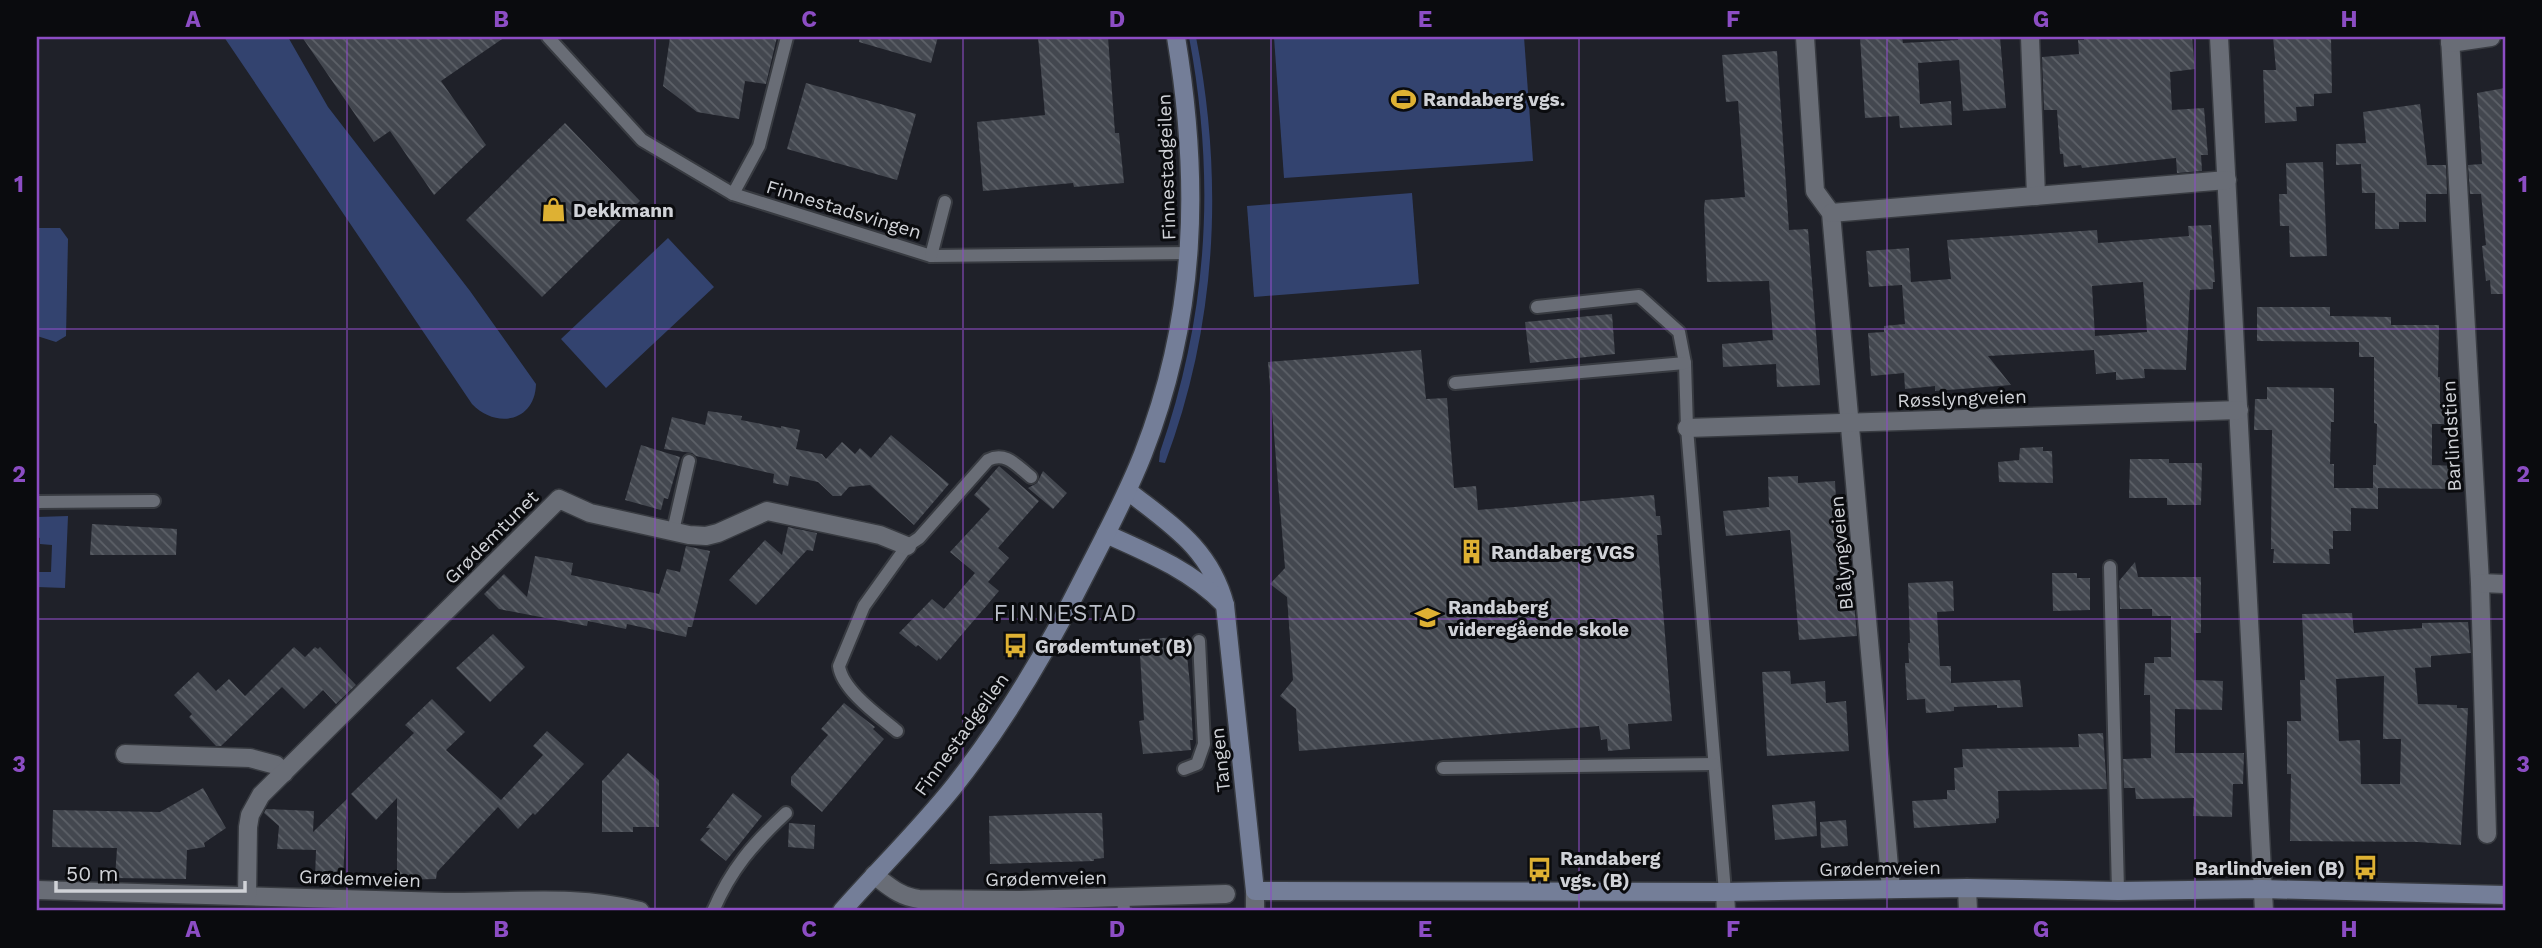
<svg xmlns="http://www.w3.org/2000/svg" width="2542" height="948" font-family="'Work Sans',sans-serif">
<style>
.green{fill:#33436f}
.building{fill:url(#building-back-hatch);fill-rule:evenodd}
.lines{fill:none;stroke-linecap:round;stroke-linejoin:round}
.lane-casing{stroke:#383b41;stroke-width:16}
.street-casing{stroke:#383b41;stroke-width:21}
.secondary-casing{stroke:#383b41;stroke-width:21}
.lane{stroke:#696d76;stroke-width:12}
.street{stroke:#696d76;stroke-width:18}
.secondary{stroke:#747e98;stroke-width:18}
.grid{fill:none;stroke:#8c4dc4;stroke-width:2;stroke-opacity:0.55}
.labels{text-anchor:middle;stroke-width:6;stroke-linejoin:round;paint-order:stroke}
.poi-label{font-size:19px;font-weight:bold;fill:#d0d2d7;stroke:#0a0b0e;text-anchor:start}
.street-label{font-size:19px;fill:#d0d2d7;stroke:#0a0b0e}
.quarter-label{font-size:23px;letter-spacing:2px;fill:#babec8;stroke:#0a0b0e}
.neatline{fill:none;stroke:#8c4dc4;stroke-width:2.5}
.grid-label{font-size:23px;text-anchor:middle;font-weight:bold;fill:#8c4dc4}
</style>
<defs>
<pattern id="building-back-hatch" width="6" height="6" patternUnits="userSpaceOnUse" patternTransform="scale(1.75)"><rect width="6" height="6" fill="#43474f"/><path d="M-1 5l2 2M0 0l6 6M5-1l2 2" fill="none" stroke="#5d6168"/></pattern>
</defs>
<rect width="100%" height="100%" fill="#1f2129"/>
<!-- green -->
<g class="green">
<path d="M 224,37 L 288,37 L 328,107 L 470,291 L 536,384 C 535,422 496,429 472,404 Z"/>
<path d="M 1189,37 L 1196,37 C 1224,180 1217,325 1165,463 L 1159,462 L 1160,452 C 1208,315 1216,179 1189,37 Z"/>
<polygon points="1274,37 1524,37 1533,161 1284,178"/>
<polygon points="1412,193 1419,284 1254,297 1247,206"/>
<polygon points="37,228 60,228 68,239 66,336 56,342 37,336"/>
<polygon points="668,238 714,287 606,388 561,339"/>
<polygon points="68,516 65,588 37,587 37,572 51,572 52,545 40,544 40,538 37,537 37,517"/>
</g>
<!-- building -->
<g class="building">
<polygon points="302,37 505,37 441,81 486,145 434,195 390,131 374,142"/>
<polygon points="670,37 777,37 766,84 745,81 739,119 697,112 663,86"/>
<polygon points="860,37 938,37 931,63 859,42"/>
<polygon points="1038,37 1108,37 1115,133 1119,133 1124,183 1074,187 1073,183 983,191 977,122 1045,115"/>
<polygon points="1860,37 1902,37 1903,43 1958,40 1958,37 2000,37 2006,108 1963,111 1959,60 1918,63 1920,104 1951,101 1952,125 1900,128 1899,116 1865,118"/>
<polygon points="2084,37 2192,37 2195,69 2170,72 2172,110 2204,108 2208,155 2201,155 2202,171 2177,173 2176,158 2082,168 2081,165 2064,167 2063,154 2060,154 2057,110 2044,110 2042,57 2079,54 2078,40 2084,40"/>
<polygon points="2273,37 2308,37 2308,39 2331,37 2332,93 2314,94 2314,106 2296,107 2297,121 2265,123 2263,70 2276,70"/>
<polygon points="1777,51 1789,230 1808,229 1820,385 1777,387 1776,364 1723,367 1722,344 1773,340 1769,281 1707,282 1704,208 1705,200 1745,197 1738,101 1726,102 1722,55"/>
<polygon points="806,83 916,114 897,180 787,149"/>
<polygon points="2505,88 2505,294 2491,294 2490,280 2486,281 2482,246 2486,245 2481,194 2470,194 2468,165 2482,164 2477,93"/>
<polygon points="2420,104 2427,165 2446,165 2447,194 2426,194 2426,222 2399,222 2399,229 2375,229 2375,193 2362,193 2361,164 2336,165 2336,144 2366,143 2363,112"/>
<polygon points="565,123 640,201 542,297 466,220"/>
<polygon points="2323,162 2327,256 2290,257 2289,226 2280,226 2279,194 2287,194 2286,163"/>
<path d="M 2211,225 L 2215,282 L 2213,282 L 2213,289 L 2190,290 L 2186,370 L 2144,369 L 2145,378 L 2116,380 L 2116,372 L 2096,374 L 2094,350 L 1988,356 L 2011,385 L 1935,391 L 1935,386 L 1905,389 L 1904,373 L 1871,376 L 1868,333 L 1884,332 L 1884,326 L 1905,324 L 1902,285 L 1869,287 L 1866,251 L 1909,248 L 1911,282 L 1951,279 L 1947,240 L 2097,230 L 2098,243 L 2189,236 L 2188,226 ZM 2143,282 L 2147,332 L 2095,336 L 2092,286 Z"/>
<polygon points="2257,307 2330,307 2330,316 2391,317 2391,325 2439,325 2438,377 2440,377 2440,403 2444,403 2444,424 2432,424 2432,465 2457,466 2458,489 2373,488 2373,465 2376,465 2377,424 2374,423 2374,357 2359,357 2359,342 2257,341"/>
<polygon points="1612,314 1615,354 1530,363 1525,322"/>
<polygon points="1421,350 1426,399 1447,398 1454,488 1476,486 1478,510 1654,495 1656,516 1660,516 1662,535 1657,535 1672,721 1628,724 1630,749 1608,751 1607,739 1601,740 1599,726 1299,751 1296,709 1280,696 1293,680 1287,597 1270,584 1285,568 1268,362"/>
<polygon points="2267,387 2334,388 2334,422 2331,422 2330,464 2334,464 2334,488 2378,488 2378,509 2351,508 2351,531 2333,531 2333,549 2329,549 2330,564 2273,563 2274,549 2271,549 2272,430 2254,430 2255,399 2267,399"/>
<polygon points="708,411 742,416 741,420 781,428 781,426 800,430 796,449 822,454 826,459 842,442 855,454 860,448 871,458 891,435 949,484 914,525 870,485 849,487 841,496 833,496 818,482 790,476 788,486 773,483 774,474 696,456 692,453 664,449 672,417 705,425"/>
<polygon points="641,445 680,457 668,499 664,498 661,510 625,500"/>
<polygon points="2043,447 2043,451 2052,451 2053,483 1999,482 1998,462 2019,460 2020,448"/>
<polygon points="2130,459 2169,459 2169,463 2202,463 2201,505 2167,505 2167,498 2129,498"/>
<polygon points="999,466 1039,501 998,548 1009,558 988,582 999,591 940,660 939,658 937,661 918,645 916,647 899,633 932,599 944,609 975,573 950,552 990,509 974,495"/>
<polygon points="1043,471 1067,493 1053,509 1028,488 1037,483"/>
<polygon points="1798,476 1798,483 1835,481 1839,556 1850,555 1857,636 1799,640 1790,530 1726,536 1723,511 1769,507 1768,477"/>
<polygon points="92,524 177,529 176,555 90,555"/>
<polygon points="788,527 817,533 813,551 807,550 756,605 729,580 765,540 782,555"/>
<polygon points="686,546 710,551 692,627 688,627 686,637 627,624 626,629 588,621 587,626 499,609 484,594 504,574 527,597 535,556 573,563 571,575 659,594 667,569 680,572"/>
<polygon points="2135,562 2138,577 2201,577 2201,633 2194,633 2194,680 2223,681 2222,710 2175,709 2175,753 2244,753 2243,784 2233,784 2232,817 2193,816 2194,798 2136,799 2135,788 2124,788 2123,759 2151,758 2150,695 2144,695 2145,663 2154,663 2154,657 2171,657 2171,616 2152,616 2152,609 2120,609 2119,581"/>
<polygon points="2052,573 2077,573 2077,578 2090,578 2090,610 2053,611"/>
<polygon points="1953,581 1954,611 1937,612 1940,666 1951,666 1951,683 2020,680 2023,707 1997,708 1997,705 1954,707 1954,711 1926,713 1925,699 1907,700 1905,663 1909,663 1908,643 1910,643 1908,583"/>
<path d="M 2352,613 L 2354,633 L 2422,628 L 2422,623 L 2468,622 L 2471,653 L 2431,656 L 2431,667 L 2415,668 L 2418,704 L 2457,705 L 2457,708 L 2468,708 L 2461,845 L 2418,842 L 2290,841 L 2291,774 L 2287,774 L 2287,721 L 2301,721 L 2300,680 L 2305,680 L 2302,614 ZM 2384,676 L 2383,739 L 2401,739 L 2400,784 L 2361,784 L 2360,740 L 2339,741 L 2336,679 Z"/>
<polygon points="493,634 525,667 490,702 456,668"/>
<polygon points="1185,637 1190,684 1193,740 1190,740 1191,750 1143,754 1139,721 1144,720 1139,639"/>
<polygon points="294,647 305,657 315,647 318,649 320,647 356,685 336,704 323,690 304,709 282,687 221,746 216,746 189,717 192,714 174,695 198,672 216,691 229,679 245,696"/>
<polygon points="1790,671 1791,684 1825,681 1826,703 1846,701 1849,751 1767,756 1762,672"/>
<polygon points="432,699 465,732 446,750 501,800 543,755 533,746 547,731 584,764 535,815 533,813 518,829 498,807 437,872 436,879 397,880 397,798 376,820 351,794 414,733 405,725"/>
<polygon points="844,703 875,727 873,729 884,739 822,812 791,785 791,777 828,735 821,729"/>
<polygon points="2103,733 2107,789 1998,791 1999,818 1996,819 1996,823 1914,828 1912,801 1947,799 1947,790 1955,790 1954,768 1963,767 1962,749 2079,747 2078,734"/>
<polygon points="628,753 659,780 659,827 633,827 633,832 602,832 602,781"/>
<polygon points="203,788 226,828 204,843 205,847 187,850 186,879 115,878 117,848 52,847 53,810 160,812"/>
<polygon points="733,793 762,816 726,861 700,840 710,828 706,828"/>
<polygon points="347,799 343,879 315,878 316,850 277,849 279,826 264,813 266,809 314,811 313,832"/>
<polygon points="1815,801 1817,836 1775,840 1772,805"/>
<polygon points="1078,813 1102,813 1104,858 1094,859 1094,861 990,864 989,816"/>
<polygon points="1846,820 1848,846 1821,848 1820,822"/>
<polygon points="789,823 815,825 814,849 788,847"/>
</g>
<g class="lines">
<defs>
<g id="lane">
<polyline points="548,37 642,140 733,194 931,256 1189,253"/>
<polyline points="733,194 759,146 787,37"/>
<polyline points="931,256 945,202"/>
<polyline points="1537,307 1639,296 1679,332 1685,363 1687,428 1725,892"/>
<polyline points="1455,383 1685,363"/>
<polyline points="37,502 154,501"/>
<polyline points="673,531 689,461"/>
<polyline points="2110,567 2118,891"/>
<path d="M 897,731 C 879,716 842,690 839,666 L 864,606 L 907,546 L 919,538 L 988,460 C 1006,451 1017,466 1031,477"/>
<polyline points="1443,768 1714,764"/>
<polyline points="1184,769 1197,764 1204,744 1199,641"/>
<polyline points="1123,897 1124,911"/>
<path d="M 713,911 C 731,869 753,844 786,813"/>
</g>
<g id="street">
<polyline points="1805,37 1815,191 1831,213 1891,889"/>
<polyline points="2030,37 2036,196"/>
<polyline points="2219,37 2264,911"/>
<polyline points="2450,37 2480,583 2487,834"/>
<polyline points="2450,43 2491,37"/>
<polyline points="1831,213 2227,180"/>
<polyline points="1687,428 2239,410"/>
<polyline points="2480,583 2505,584"/>
<polyline points="125,754 250,758 276,765 284,773"/>
<path d="M 874,875 C 889,886 900,897 919,899 L 1019,900 L 1226,894"/>
<polyline points="1967,888 1968,911"/>
<path d="M 37,890 C 173,894 309,898 445,902 C 512,903 574,894 640,911"/>
<polyline points="1255,891 1255,911"/>
<polyline points="1725,892 1726,911"/>
<polyline points="247,896 248,827 250,815 261,795 559,499 590,513 689,535 706,536 718,533 767,511 880,535 907,546"/>
</g>
<g id="secondary">
<path d="M 1128,491 C 1171,525 1210,548 1225,605 L 1255,891 L 1725,892 L 1967,888 L 2118,891 L 2262,889 L 2505,895"/>
<path d="M 1106,534 C 1149,553 1192,571 1225,605"/>
<path d="M 842,911 C 879,869 920,829 955,785 C 1006,720 1049,647 1086,573 C 1106,534 1127,495 1143,454 C 1197,316 1200,181 1176,37"/>
</g>
</defs>
<!-- lane casing -->
<use href="#lane" class="lane-casing"/>
<!-- street casing -->
<use href="#street" class="street-casing"/>
<!-- secondary casing -->
<use href="#secondary" class="secondary-casing"/>
<!-- lane -->
<use href="#lane" class="lane"/>
<!-- street -->
<use href="#street" class="street"/>
<!-- secondary -->
<use href="#secondary" class="secondary"/>
</g>
<!-- grid -->
<path class="grid" d="M 347,37 L 347,911M 655,37 L 655,911M 963,37 L 963,911M 1271,37 L 1271,911M 1579,37 L 1579,911M 1887,37 L 1887,911M 2195,37 L 2195,911M 37,329 L 2505,329M 37,619 L 2505,619"/>
<!-- icons -->
<defs>
<symbol id="stadium-bare" viewBox="-9 -9 18 18"><path d="M0-5a6.5 5 0 1 0 0 10a6.5 5 0 1 0 0-10ZM-3.5-1.8h7v3.6h-7Z" fill="#deb133" stroke="#0a0b0e" stroke-width="2.5" paint-order="stroke"/></symbol>
<symbol id="shop-bare" viewBox="-9 -9 18 18"><path d="M-5-2.5h2.3a2.7 3.5 0 0 1 5.4 0H5L5.5 6h-11ZM-1.5-2.5h3a1.5 2.3 0 0 0-3 0Z" fill="#deb133" stroke="#0a0b0e" stroke-width="2.5" paint-order="stroke"/></symbol>
<symbol id="building-bare" viewBox="-9 -9 18 18"><path d="M-4-6H4V6H1V3H-1V6H-4ZM-2.5-4.3h1.7v1.8h-1.7ZM.8-4.3h1.7v1.8H.8ZM-2.5-1h1.7V.8h-1.7ZM.8-1h1.7V.8H.8Z" fill="#deb133" stroke="#0a0b0e" stroke-width="2.5" paint-order="stroke"/></symbol>
<symbol id="school-bare" viewBox="-9 -9 18 18"><path d="M0-5L7-2L0 1L-7-2ZM-4 1L0 2.5L4 1V4Q0 6-4 4Z" fill="#deb133" stroke="#0a0b0e" stroke-width="2.5" paint-order="stroke"/></symbol>
<symbol id="bus-bare" viewBox="-9 -9 18 18"><path d="M-5-6H5V4H4V6H2V4H-2V6H-4V4H-5ZM-3.5-4V0h7V-4ZM-3.5 1.2v1.5H-2V1.2ZM2 1.2v1.5H3.5V1.2Z" fill="#deb133" stroke="#0a0b0e" stroke-width="2.5" paint-order="stroke"/></symbol>
</defs>
<g fill-rule="evenodd">
<use href="#stadium-bare" x="1386" y="82" width="35" height="35"/>
<use href="#shop-bare" x="536" y="192" width="35" height="35"/>
<use href="#building-bare" x="1454" y="534" width="35" height="35"/>
<use href="#school-bare" x="1410" y="600" width="35" height="35"/>
<use href="#bus-bare" x="998" y="628" width="35" height="35"/>
<use href="#bus-bare" x="2348" y="850" width="35" height="35"/>
<use href="#bus-bare" x="1522" y="852" width="35" height="35"/>
</g>
<g class="labels">
<!-- poi labels -->
<g class="poi-label">
<text x="1423" y="106">Randaberg vgs.</text>
<text x="573" y="217">Dekkmann</text>
<text x="1491" y="559">Randaberg VGS</text>
<text x="1448" y="614">Randaberg<tspan x="1448" dy="22">videregående skole</tspan></text>
<text x="1035" y="653">Grødemtunet (B)</text>
<text x="1560" y="865">Randaberg<tspan x="1560" dy="22">vgs. (B)</tspan></text>
<text x="2345" y="875" text-anchor="end">Barlindveien (B)</text>
</g>
<!-- street labels -->
<g class="street-label">
<text transform="translate(1166 167) rotate(-92)" y="7">Finnestadgeilen</text>
<text transform="translate(844 209) rotate(17)" y="7">Finnestadsvingen</text>
<text transform="translate(1962 398) rotate(-2)" y="7">Røsslyngveien</text>
<text transform="translate(2451 436) rotate(-93)" y="7">Barlindstien</text>
<text transform="translate(491 537) rotate(-45)" y="7">Grødemtunet</text>
<text transform="translate(1841 553) rotate(-95)" y="7">Blålyngveien</text>
<text transform="translate(961 734) rotate(-54)" y="7">Finnestadgeilen</text>
<text transform="translate(1220 760) rotate(-96)" y="7">Tangen</text>
<text transform="translate(1880 868) rotate(-1)" y="7">Grødemveien</text>
<text transform="translate(360 878) rotate(2)" y="7">Grødemveien</text>
<text transform="translate(1046 878) rotate(-1)" y="7">Grødemveien</text>
</g>
<!-- quarter labels -->
<g class="quarter-label">
<text x="1066" y="621">FINNESTAD</text>
</g>
</g>
<!-- border -->
<rect width="2542" height="948" fill="none" stroke="#0a0b0e" stroke-width="77"/>
<!-- scale -->
<path d="M56 881v10h189v-10" fill="none" stroke="#d0d2d7" stroke-width="3.5"/>
<text x="66" y="881" font-size="21" fill="#d0d2d7" stroke="#0a0b0e" stroke-width="5" paint-order="stroke">50 m</text>
<rect x="38" y="38" width="2466" height="871" class="neatline"/>
<g class="grid-label">
<text x="193" y="27">A</text>
<text x="501" y="27">B</text>
<text x="809" y="27">C</text>
<text x="1117" y="27">D</text>
<text x="1425" y="27">E</text>
<text x="1733" y="27">F</text>
<text x="2041" y="27">G</text>
<text x="2349" y="27">H</text>
<text x="19" y="192">1</text>
<text x="2523" y="192">1</text>
<text x="19" y="482">2</text>
<text x="2523" y="482">2</text>
<text x="19" y="772">3</text>
<text x="2523" y="772">3</text>
<text x="193" y="937">A</text>
<text x="501" y="937">B</text>
<text x="809" y="937">C</text>
<text x="1117" y="937">D</text>
<text x="1425" y="937">E</text>
<text x="1733" y="937">F</text>
<text x="2041" y="937">G</text>
<text x="2349" y="937">H</text>
</g>
</svg>
